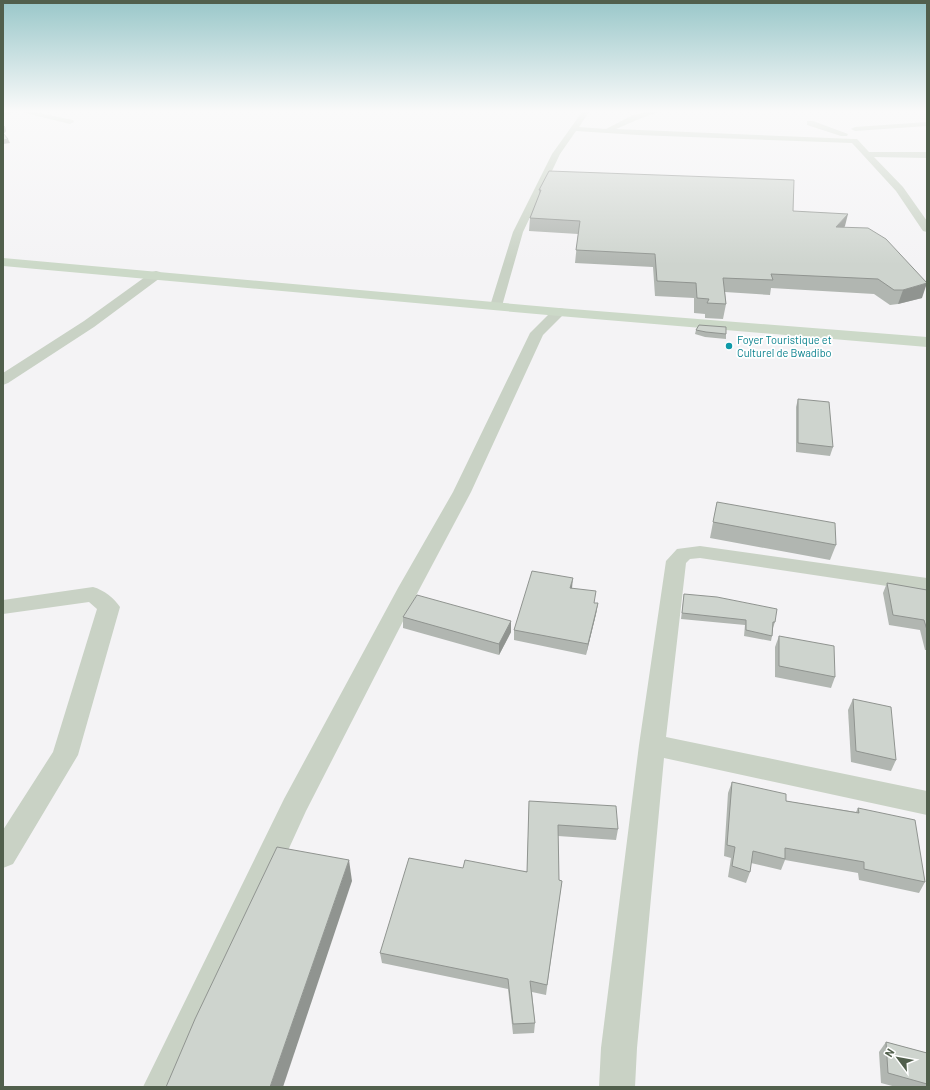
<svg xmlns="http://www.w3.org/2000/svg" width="930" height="1090" font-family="Barlow,sans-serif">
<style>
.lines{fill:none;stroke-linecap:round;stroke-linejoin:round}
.street{fill:#c9d2c5;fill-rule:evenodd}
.secondary{fill:#ccd9c8;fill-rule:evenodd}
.wall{fill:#b1b6b1}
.shaded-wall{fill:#909490}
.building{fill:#ced4ce;stroke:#909490}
.culture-dot{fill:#0f9aa8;stroke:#fff;stroke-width:1.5}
.labels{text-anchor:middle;stroke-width:3.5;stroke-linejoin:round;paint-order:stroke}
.far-culture-label{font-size:11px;fill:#0d838f;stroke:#fff;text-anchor:start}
</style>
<rect width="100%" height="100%" fill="#f4f3f5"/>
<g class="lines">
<!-- street -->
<g class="street">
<polygon points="3,112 16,112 3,116"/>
<polygon points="21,112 35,112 73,120 74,122 70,124"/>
<polygon points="582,112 589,112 579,127 606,129 633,115 646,112 658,112 639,119 616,129 854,139 857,139 869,152 927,152 927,158 874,157 903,187 927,221 927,232 923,231 896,191 852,143 638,135 576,131 560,154 523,232 502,306 501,309 491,309 490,306 513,232 552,154"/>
<polygon points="807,121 813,121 848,134 847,136 841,136 807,125"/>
<polygon points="927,122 927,126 855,131 851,129 855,127"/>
<polygon points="156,271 160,272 162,275 160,278 94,327 8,383 3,385 3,373 84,321 152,272"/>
<polygon points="559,308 564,309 566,312 543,335 471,492 420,588 306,811 180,1087 143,1087 284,799 398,588 453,492 530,333 554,309"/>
<polygon points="700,546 927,578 927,592 700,558 690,559 686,563 666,737 927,791 927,815 664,758 637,1048 635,1087 599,1087 601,1048 639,745 666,561 677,549"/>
<path d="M 93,587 C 104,590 114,598 120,607 L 78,755 L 13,864 L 3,868 L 3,830 L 53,752 L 97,609 L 89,602 L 3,614 L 3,600 Z"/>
</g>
<!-- secondary -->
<polygon class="secondary" points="3,258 559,308 927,337 927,347 559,316 3,266"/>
</g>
<!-- wall -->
<g class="wall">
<polygon points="539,190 793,211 845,226 844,227 922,298 898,304 890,305 874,294 771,288 770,295 725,292 726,304 723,319 705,318 705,314 694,313 694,298 655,296 653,267 575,263 578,234 529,231 530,218 539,196"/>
<polygon points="696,330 726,334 726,339 705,337 695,334"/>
<polygon points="798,399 833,447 830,456 796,452 796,407"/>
<polygon points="717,502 836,545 830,560 710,538"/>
<polygon points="887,583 927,590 927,650 925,650 920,630 889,625 883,593"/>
<polygon points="572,588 594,603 598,603 596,614 586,655 514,640 514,630"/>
<polygon points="684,594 775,622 773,628 772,636 771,641 744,636 745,625 681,619"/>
<polygon points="403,617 511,621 511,632 499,655 403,628"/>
<polygon points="779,636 835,677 831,688 775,677 775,647"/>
<polygon points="853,699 896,760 891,771 851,762 848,710"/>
<polygon points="732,782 786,801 856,812 858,808 925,882 919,893 859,880 858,873 785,860 781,870 751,863 750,872 746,883 728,877 731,858 724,856 728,793"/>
<polygon points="529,801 618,829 616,840 558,836 559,880 562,881 546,995 532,992 535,1023 534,1033 513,1034 508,989 382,963 380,953 463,868 527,871"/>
<polygon points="886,1042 927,1053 927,1087 896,1087 881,1083 879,1052"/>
</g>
<!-- shaded-wall -->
<g class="shaded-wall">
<polygon points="5,127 6,131 3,135 3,130"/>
<polygon points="8,139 10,143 3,144 3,140"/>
<polygon points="848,214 845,226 833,240 836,227"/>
<polygon points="927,283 922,298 898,304 903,290"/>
<polygon points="573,578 572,588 569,599 570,588"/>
<polygon points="598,603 596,614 586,655 588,644"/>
<polygon points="511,621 511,632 499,655 499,644"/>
<polygon points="349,860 352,881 283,1087 270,1087"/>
</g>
<!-- building -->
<g class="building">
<polygon points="3,125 5,127 3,130"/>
<polygon points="3,133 8,139 3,140"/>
<polygon points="549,171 794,180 793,211 848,214 836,227 868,228 886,239 927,283 903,290 894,290 878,279 771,274 773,280 723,278 726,304 707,303 709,299 697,298 696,283 657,281 655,254 576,250 580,221 530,218 541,190 539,190"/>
<polygon points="699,325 726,327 726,334 706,332 696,330"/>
<polygon points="798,399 829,402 833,447 798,443"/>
<polygon points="717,502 835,523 836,545 713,522"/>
<polygon points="532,571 573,578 570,588 596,591 594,603 598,603 588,644 514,630"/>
<polygon points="887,583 927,590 927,630 924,620 893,615"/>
<polygon points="684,594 717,597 777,609 775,622 773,622 772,636 746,630 746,620 682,613"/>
<polygon points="417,595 511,621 499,644 403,617"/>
<polygon points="779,636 834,646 835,677 779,666"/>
<polygon points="853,699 891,707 896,760 856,751"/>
<polygon points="732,782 786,794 786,801 859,813 858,808 915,820 925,882 864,869 864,862 785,848 785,859 753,851 750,872 732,866 735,847 727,845"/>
<polygon points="529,801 616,806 618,829 558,825 559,880 562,881 547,985 530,981 535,1023 513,1024 508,979 380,953 409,858 463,868 465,860 527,872"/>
<polygon points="277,847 349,860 270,1087 166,1087 195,1019"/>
<polygon points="886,1042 927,1053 927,1084 888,1073"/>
</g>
<!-- sky -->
<linearGradient id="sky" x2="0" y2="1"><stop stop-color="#99c7c9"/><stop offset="0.42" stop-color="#fafafa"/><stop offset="1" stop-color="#fafafa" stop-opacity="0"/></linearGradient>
<rect width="930" height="265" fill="url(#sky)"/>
<!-- markers -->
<circle class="culture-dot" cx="729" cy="346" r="4"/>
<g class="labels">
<!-- far-culture labels -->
<g class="far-culture-label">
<text x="737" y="344">Foyer Touristique et<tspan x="737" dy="13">Culturel de Bwadibo</tspan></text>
</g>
</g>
<!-- border -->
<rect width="930" height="1090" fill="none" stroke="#515f4c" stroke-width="8"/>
<!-- north arrow -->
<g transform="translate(898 1058) rotate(302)" stroke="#ffffff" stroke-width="3" paint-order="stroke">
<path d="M0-3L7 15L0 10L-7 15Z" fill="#515f4c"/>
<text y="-6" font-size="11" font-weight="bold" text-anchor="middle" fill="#515f4c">N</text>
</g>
</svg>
